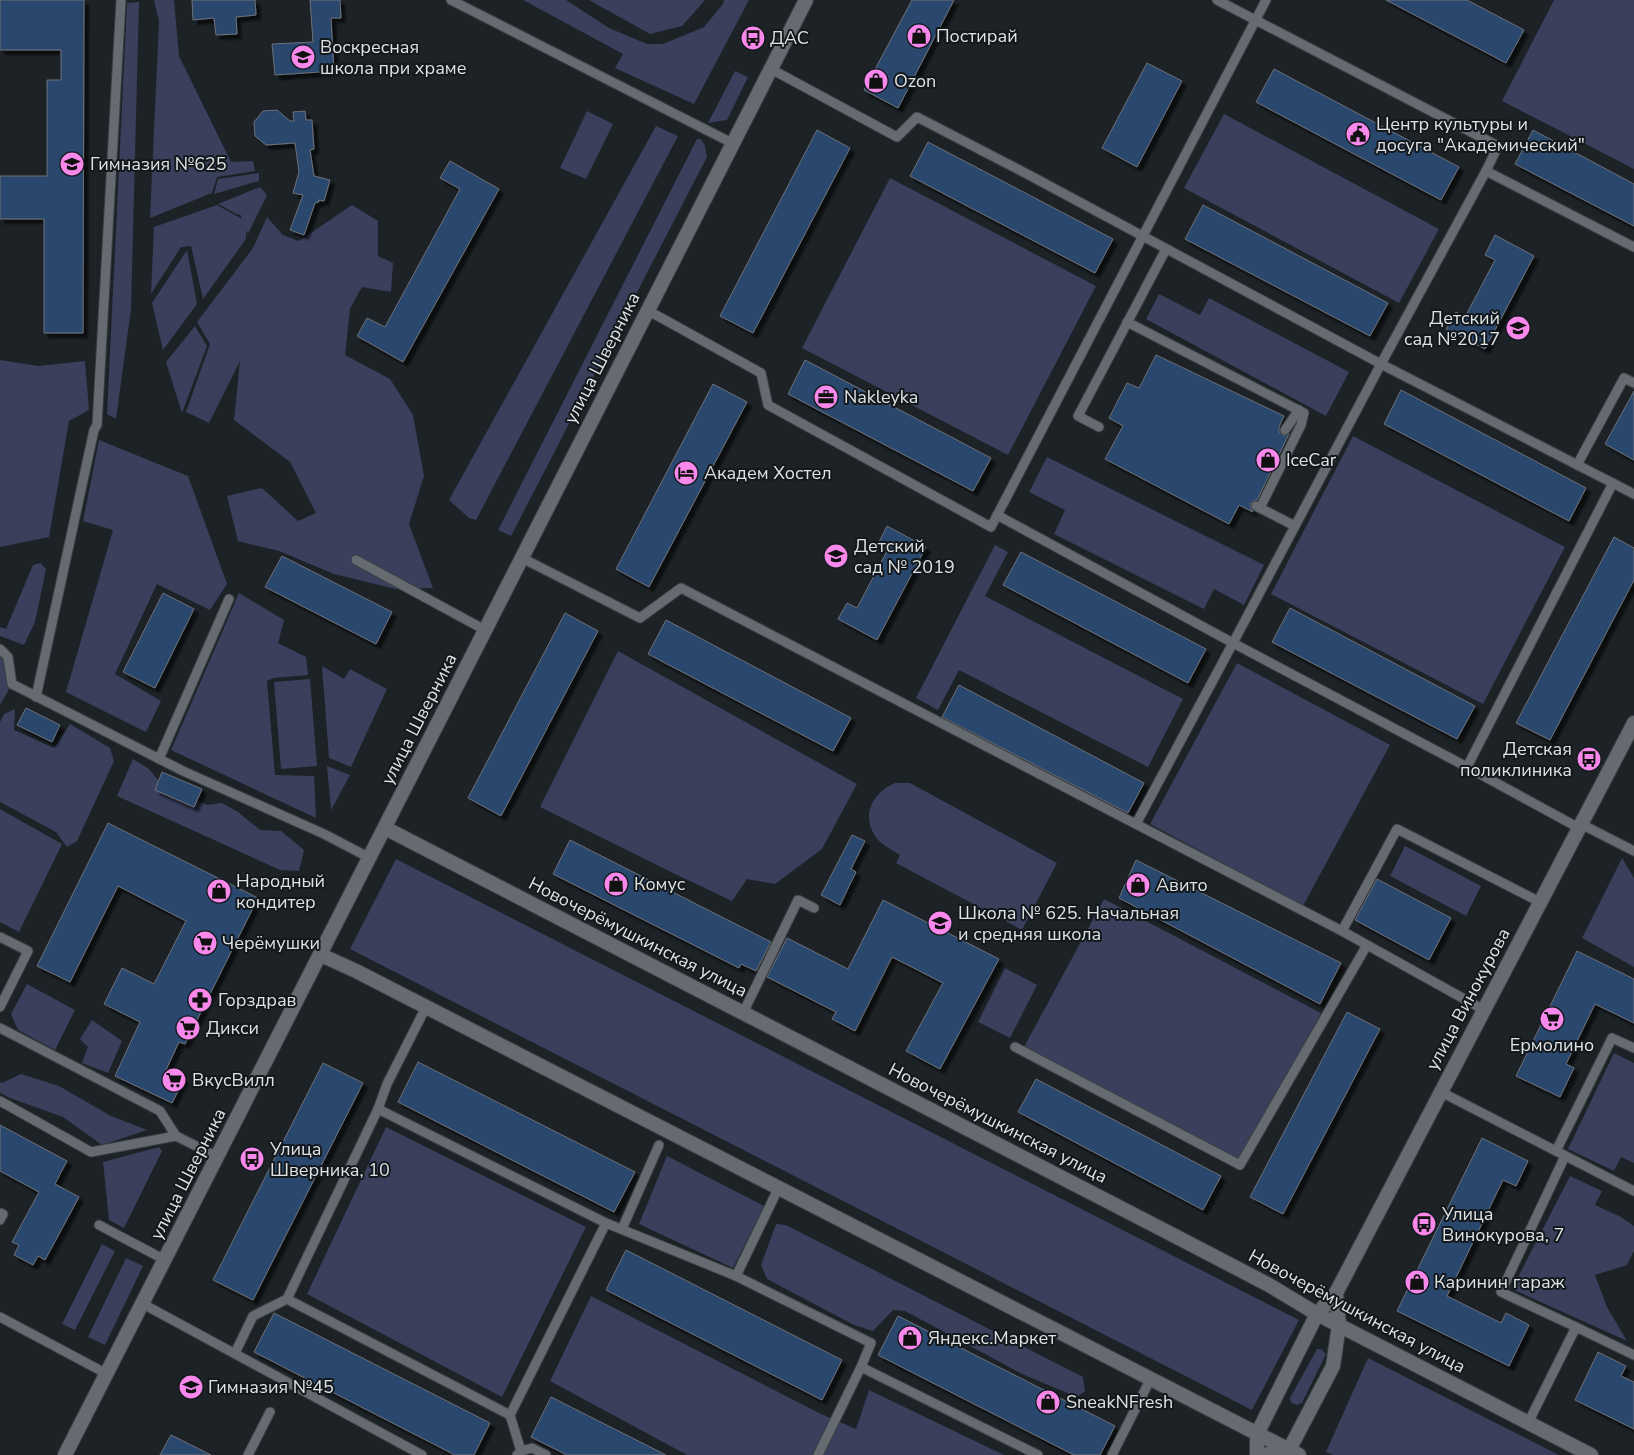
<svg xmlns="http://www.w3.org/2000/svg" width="1634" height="1455" font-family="'Nunito Sans',sans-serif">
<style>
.green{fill:#3a3f5c}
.building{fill:#2b466e;stroke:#6d7178;filter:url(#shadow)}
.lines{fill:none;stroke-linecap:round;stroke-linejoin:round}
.service-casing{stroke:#3a3f42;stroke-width:11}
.tertiary-casing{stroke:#3a3f42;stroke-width:16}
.service{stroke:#656b70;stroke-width:9}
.tertiary{stroke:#656b70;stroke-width:14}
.labels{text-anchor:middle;stroke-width:4;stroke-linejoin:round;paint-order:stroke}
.poi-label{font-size:18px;fill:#dee2e4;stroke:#13181c;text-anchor:start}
.street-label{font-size:18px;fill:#dee2e4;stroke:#13181c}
</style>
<defs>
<filter id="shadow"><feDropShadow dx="4.5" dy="4.5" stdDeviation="1" flood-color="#0009"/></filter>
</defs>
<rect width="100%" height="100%" fill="#1c2226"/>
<!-- green -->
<g class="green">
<polygon points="154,0 174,0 179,56 231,162 253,161 255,171 217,177 212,193 150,218 159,21"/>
<polygon points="523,0 566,0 609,28 647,44 663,44 704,27 723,4 724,0 749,0 694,104 615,68 623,54"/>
<polygon points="589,0 705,0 682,26 650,34"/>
<polygon points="1554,0 1634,0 1634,169 1502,101"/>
<polygon points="139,2 131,309 116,419 107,414 127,3"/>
<polygon points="735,71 748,77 727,120 708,123"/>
<polygon points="587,111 613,124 586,179 560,168"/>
<polygon points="1224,114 1439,229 1399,303 1184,188"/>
<polygon points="656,126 678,136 476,520 469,518 449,500"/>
<polygon points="697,139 701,139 705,146 707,157 511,536 498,530"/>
<polygon points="259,173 259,181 214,194 218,179"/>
<polygon points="890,178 1096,286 1008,455 802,348"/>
<polygon points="260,187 267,195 248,234 246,230 246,239 203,299 191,246 181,247 151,294 154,227 217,205 242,219 240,214 238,215 218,204"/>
<polygon points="352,205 378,221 378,256 393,263 391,292 362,287 350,309 345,355 390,379 413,415 424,476 409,524 433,588 395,589 334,574 279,551 238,541 227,496 262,488 298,521 316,513 290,462 234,420 240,361 209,423 186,412 210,344 197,322 253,248 267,217 283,235 299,241"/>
<polygon points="187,250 197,304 163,350 152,303"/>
<polygon points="1159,294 1200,315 1209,298 1349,372 1326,416 1146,319"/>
<polygon points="195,326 207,346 182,413 166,362"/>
<polygon points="0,360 38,366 85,361 89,410 69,421 49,537 0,547"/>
<polygon points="1353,436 1565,547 1483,704 1271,594"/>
<polygon points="99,440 188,476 227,584 210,610 157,584 115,674 161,701 146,732 66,692 113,530 83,521"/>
<polygon points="1047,457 1264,565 1244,605 1214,589 1204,609 1054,534 1065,510 1029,492"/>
<polygon points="995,545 1008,552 985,596 1183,699 1148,767 959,670 938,710 916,698"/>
<polygon points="40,563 46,569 35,622 24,645 0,636 0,627 6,629 33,565"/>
<polygon points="239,593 284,620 278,643 306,657 308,675 274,678 267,681 275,775 314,776 316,818 171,750"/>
<polygon points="0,649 8,657 12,684 0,705"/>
<polygon points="618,651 857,784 822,849 775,884 747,879 732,901 673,873 540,807"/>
<polygon points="1237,663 1390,745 1303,906 1150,824"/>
<polygon points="322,666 344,679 350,669 387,689 351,767 329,758"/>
<polygon points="310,679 317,766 281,769 274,682"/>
<polygon points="15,709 14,730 54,748 70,724 110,748 114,761 77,841 67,847 56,832 0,802 0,722 4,714"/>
<polygon points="133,759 149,769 163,786 207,805 222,803 238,812 260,830 281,831 304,850 299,871 280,870 117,796"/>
<polygon points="327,766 350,775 331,810"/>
<path d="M 895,783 L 910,783 L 1057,863 L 1022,930 L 896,863 L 900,855 C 892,850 880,844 875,836 C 861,815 873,792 895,783 Z"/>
<polygon points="0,809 62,844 19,932 0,922"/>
<polygon points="1405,846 1481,886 1466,916 1390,876"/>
<polygon points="1622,858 1634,878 1634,967 1582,938"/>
<polygon points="396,859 1299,1320 1252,1410 350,949"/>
<polygon points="1104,899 1321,1013 1240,1163 1024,1047"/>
<polygon points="1005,968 1037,985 1010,1038 978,1022"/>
<polygon points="27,984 75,1010 55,1050 18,1030 11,1014"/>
<polygon points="92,1020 122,1041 108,1073 82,1063 88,1047 80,1039"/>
<polygon points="1614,1053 1634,1063 1634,1163 1621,1157 1614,1171 1568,1149"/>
<polygon points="21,1074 59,1086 111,1116 147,1130 102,1145 63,1117 10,1098 0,1093 0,1082 2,1083"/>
<polygon points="386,1127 586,1227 502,1397 307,1294"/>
<polygon points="159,1147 162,1151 124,1228 109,1220 103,1162"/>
<polygon points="667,1156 764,1206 733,1268 639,1224"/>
<polygon points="1570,1176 1602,1191 1595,1205 1621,1217 1634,1226 1634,1251 1627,1265 1595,1275 1607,1307 1627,1341 1512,1289"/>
<polygon points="776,1224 786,1225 1083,1377 1085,1391 1077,1397 1022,1374 905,1311 893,1310 873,1331 854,1325 767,1279 761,1265"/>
<polygon points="102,1244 115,1251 75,1330 62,1324"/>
<polygon points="126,1258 143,1266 105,1345 88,1337"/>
<polygon points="591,1296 821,1414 856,1429 869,1390 1004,1455 687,1455 550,1381"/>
<polygon points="1317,1349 1321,1349 1326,1354 1302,1403 1297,1405 1291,1403 1290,1398"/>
<polygon points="1368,1358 1559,1455 1333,1455 1326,1452"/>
</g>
<!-- building -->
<g class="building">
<polygon points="0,0 84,0 83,333 44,333 44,219 0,219 0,176 47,176 47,80 61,80 61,50 0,50"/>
<polygon points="192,0 255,0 256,15 236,17 237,34 216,35 214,18 193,20"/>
<polygon points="310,0 340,0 341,18 331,18 334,71 275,75 272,44 313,42"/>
<polygon points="912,0 954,0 898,108 864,90"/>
<polygon points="1386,0 1467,0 1524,30 1506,63"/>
<polygon points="1147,63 1182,81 1137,167 1102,148"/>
<polygon points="1274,69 1459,167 1441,200 1256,102"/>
<polygon points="277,110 290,121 294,121 293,112 305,111 306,120 312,120 314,149 310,150 314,176 330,180 324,201 318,200 319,202 315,203 304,235 290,230 303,195 293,193 299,172 295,143 266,145 255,136 254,122 263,111"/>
<polygon points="817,130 850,148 753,333 720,316"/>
<polygon points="1533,130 1634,184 1634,226 1515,164"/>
<polygon points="928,142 1113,239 1095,273 910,176"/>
<polygon points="450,161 499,189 403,362 357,336 367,318 385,327 460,189 440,178"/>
<polygon points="1203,205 1388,303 1370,336 1185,239"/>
<polygon points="1495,235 1534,256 1485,349 1446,329 1456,312 1465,317 1495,260 1485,255"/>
<polygon points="1156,355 1284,416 1279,427 1279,432 1284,436 1289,434 1257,500 1253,501 1250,504 1251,509 1253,512 1239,505 1229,524 1105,459 1123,426 1109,418 1127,383 1139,388"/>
<polygon points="805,360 991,458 973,491 788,394"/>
<polygon points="713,384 747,402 649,587 616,569"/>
<polygon points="1401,390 1586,488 1569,521 1384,424"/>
<polygon points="1634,391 1634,460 1605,444"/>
<polygon points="887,526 926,547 877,640 838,619 847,603 857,608 887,551 877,546"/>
<polygon points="1614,537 1634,548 1634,580 1550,740 1516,723"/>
<polygon points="1021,552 1206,649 1188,683 1003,585"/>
<polygon points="282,556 392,612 376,644 265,587"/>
<polygon points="163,593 194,609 155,688 123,672"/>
<polygon points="1290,608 1475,706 1457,739 1272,642"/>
<polygon points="565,613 598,631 501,816 468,798"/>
<polygon points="666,620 851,718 833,751 648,654"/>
<polygon points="959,685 1144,783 1128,813 942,717"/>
<polygon points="26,708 60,725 52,742 17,725"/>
<polygon points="162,772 202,789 194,807 155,790"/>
<polygon points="108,823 258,898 185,1044 179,1042 166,1070 184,1079 172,1103 115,1076 140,1022 104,1004 122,968 154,984 186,921 118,886 70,982 37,966"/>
<polygon points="852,835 865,841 851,869 856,872 840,905 821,895"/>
<polygon points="570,840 771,942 756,971 741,964 739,968 553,874"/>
<polygon points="1136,860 1341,963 1320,1004 1119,898"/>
<polygon points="1377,879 1451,918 1429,960 1355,920"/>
<polygon points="883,900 999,959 940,1069 906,1051 943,983 892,957 855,1031 832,1019 836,1012 767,977 787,938 848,969"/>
<polygon points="1577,951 1634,979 1634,1023 1595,1004 1566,1064 1574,1068 1560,1097 1516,1076"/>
<polygon points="1347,1012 1380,1029 1283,1214 1250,1197"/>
<polygon points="418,1062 635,1172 614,1212 398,1102"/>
<polygon points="323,1063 363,1083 253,1300 213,1280"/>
<polygon points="1036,1079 1221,1176 1203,1210 1018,1112"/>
<polygon points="0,1125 67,1161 55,1184 79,1197 45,1260 38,1256 33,1265 14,1255 19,1245 12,1242 39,1192 0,1171"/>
<polygon points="1482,1138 1528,1161 1516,1186 1503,1180 1447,1296 1501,1323 1506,1313 1529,1325 1509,1366 1397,1311"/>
<polygon points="626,1250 842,1360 822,1400 606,1290"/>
<polygon points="274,1313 490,1423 474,1455 455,1455 254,1352"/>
<polygon points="898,1316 1115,1426 1100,1455 1074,1455 878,1355"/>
<polygon points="1598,1352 1626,1366 1621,1376 1634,1382 1634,1429 1575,1400"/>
<polygon points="551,1397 666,1455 567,1455 531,1437"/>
<polygon points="171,1435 211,1455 160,1455"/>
</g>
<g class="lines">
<defs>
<g id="service">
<polyline points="451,0 732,143"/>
<polyline points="1217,0 1498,146 1486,171 1634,247"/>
<polyline points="771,69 897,137 917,117 1029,175 1381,364 1486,171"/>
<polyline points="647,310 761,373 768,405 991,527 1266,0"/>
<polyline points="1127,322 1304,413 1301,425 1260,508"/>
<polyline points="1099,427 1078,416 1166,249"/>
<polyline points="1285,430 1299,410"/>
<polyline points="1577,465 1624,378 1634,383"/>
<polyline points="1256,506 1295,526"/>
<polyline points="997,515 1233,643 1136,824"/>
<polyline points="522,558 640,618 681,588 1342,931 1484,1010"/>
<polyline points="356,560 485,630"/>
<polyline points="0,649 8,657 12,684 183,771 324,834 370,858"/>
<polyline points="36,697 94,430 97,425 121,0"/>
<polyline points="159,759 229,599"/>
<polyline points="1467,767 1613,483"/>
<polyline points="1581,824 1634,851"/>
<polyline points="1579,828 1467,767 1233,643 1381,364 1634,494"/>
<polyline points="1342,931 1397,829 1540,902"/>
<polyline points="0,937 28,951 0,1007"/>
<polyline points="743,1013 798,900 814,908"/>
<polyline points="0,1028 160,1111 176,1136"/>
<polyline points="1015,1047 1240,1165 1367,945"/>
<polyline points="1441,1092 1634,1191"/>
<polyline points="0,1101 91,1152 176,1136 218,1157"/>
<polyline points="378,1109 387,1084 426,1007"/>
<polyline points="1556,1151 1612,1038 1634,1048"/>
<polyline points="1565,1156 1501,1292 1576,1327"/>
<polyline points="778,1189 736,1276 871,1343 861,1367"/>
<polyline points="0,1213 3,1214 0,1220"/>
<polyline points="606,1223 510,1415 287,1299 378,1109 606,1223 736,1276"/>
<polyline points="99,1225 165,1260"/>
<polyline points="622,1229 659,1145"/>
<polyline points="143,1304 422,1455"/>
<polyline points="0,1317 107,1374"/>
<polyline points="235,1353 253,1316 287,1299"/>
<polyline points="510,1415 521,1451"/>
<polyline points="1528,1423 1576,1327 1634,1355"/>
<polyline points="248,1455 270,1412"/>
<polyline points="517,1455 521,1451 532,1448 546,1455"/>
<polyline points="818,1455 861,1367 1038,1455"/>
<polyline points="1112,1455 1150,1380"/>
</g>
<g id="tertiary">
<polyline points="385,828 1175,1236 1269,1285 1317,1314 1591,1455"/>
<polyline points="321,955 356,971 1299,1455"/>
<polyline points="1289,1450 1333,1366 1339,1325 1336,1293"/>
<polyline points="65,1455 806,0"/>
<polyline points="1257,1455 1257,1434 1317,1314 1336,1293 1634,723"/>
<polyline points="1263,1455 1289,1450"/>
</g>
</defs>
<!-- service casing -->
<use href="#service" class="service-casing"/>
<!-- tertiary casing -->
<use href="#tertiary" class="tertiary-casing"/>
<!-- service -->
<use href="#service" class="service"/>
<!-- tertiary -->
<use href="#tertiary" class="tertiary"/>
</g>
<!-- icons -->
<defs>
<symbol id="shop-disc" viewBox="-11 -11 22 22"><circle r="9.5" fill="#f888eb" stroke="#13181c"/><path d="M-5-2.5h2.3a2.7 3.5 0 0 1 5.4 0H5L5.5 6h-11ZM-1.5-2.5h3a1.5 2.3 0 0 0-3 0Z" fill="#111"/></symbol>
<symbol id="bus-disc" viewBox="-11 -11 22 22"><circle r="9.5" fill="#f888eb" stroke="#13181c"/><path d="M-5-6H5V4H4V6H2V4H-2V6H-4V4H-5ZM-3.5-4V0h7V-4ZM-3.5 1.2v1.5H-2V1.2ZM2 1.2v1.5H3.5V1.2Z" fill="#111"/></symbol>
<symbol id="school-disc" viewBox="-11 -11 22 22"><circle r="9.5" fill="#f888eb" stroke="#13181c"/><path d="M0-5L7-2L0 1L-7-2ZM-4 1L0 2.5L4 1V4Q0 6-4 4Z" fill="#111"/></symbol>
<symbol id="civic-disc" viewBox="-11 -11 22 22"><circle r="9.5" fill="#f888eb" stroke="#13181c"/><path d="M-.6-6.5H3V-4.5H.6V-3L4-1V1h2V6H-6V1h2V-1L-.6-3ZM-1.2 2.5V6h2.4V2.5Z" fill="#111"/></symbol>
<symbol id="office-disc" viewBox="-11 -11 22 22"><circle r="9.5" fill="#f888eb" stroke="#13181c"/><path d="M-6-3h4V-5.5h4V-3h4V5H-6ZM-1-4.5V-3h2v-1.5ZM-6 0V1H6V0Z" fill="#111"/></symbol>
<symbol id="hotel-disc" viewBox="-11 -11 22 22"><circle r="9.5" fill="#f888eb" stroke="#13181c"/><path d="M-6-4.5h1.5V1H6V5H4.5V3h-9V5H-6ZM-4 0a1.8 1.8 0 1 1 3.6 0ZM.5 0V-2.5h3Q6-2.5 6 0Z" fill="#111"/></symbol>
<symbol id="supermarket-disc" viewBox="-11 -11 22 22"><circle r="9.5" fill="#f888eb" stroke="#13181c"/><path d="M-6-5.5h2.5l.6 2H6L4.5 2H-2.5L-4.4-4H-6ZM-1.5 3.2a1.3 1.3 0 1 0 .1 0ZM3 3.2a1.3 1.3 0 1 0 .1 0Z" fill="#111"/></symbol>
<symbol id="pharmacy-disc" viewBox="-11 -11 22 22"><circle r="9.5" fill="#f888eb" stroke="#13181c"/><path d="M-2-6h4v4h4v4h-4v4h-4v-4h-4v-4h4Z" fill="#111"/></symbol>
</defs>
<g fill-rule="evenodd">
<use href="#shop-disc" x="905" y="22" width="28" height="28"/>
<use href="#bus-disc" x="739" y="24" width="28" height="28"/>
<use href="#school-disc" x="289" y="43" width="28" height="28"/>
<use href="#shop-disc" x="862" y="67" width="28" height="28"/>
<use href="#civic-disc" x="1344" y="120" width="28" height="28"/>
<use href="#school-disc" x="58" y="150" width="28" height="28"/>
<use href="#school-disc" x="1504" y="314" width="28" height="28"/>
<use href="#office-disc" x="812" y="383" width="28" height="28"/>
<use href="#shop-disc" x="1254" y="446" width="28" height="28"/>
<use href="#hotel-disc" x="672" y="459" width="28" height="28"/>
<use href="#school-disc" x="822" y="542" width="28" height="28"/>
<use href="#bus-disc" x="1575" y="745" width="28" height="28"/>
<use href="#shop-disc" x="602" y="870" width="28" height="28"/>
<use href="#shop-disc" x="1124" y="871" width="28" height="28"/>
<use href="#shop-disc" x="205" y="877" width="28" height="28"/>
<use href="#school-disc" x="926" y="909" width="28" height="28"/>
<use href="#supermarket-disc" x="191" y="929" width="28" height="28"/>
<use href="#pharmacy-disc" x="186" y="986" width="28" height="28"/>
<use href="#supermarket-disc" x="1538" y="1005" width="28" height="28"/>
<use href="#supermarket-disc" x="174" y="1014" width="28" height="28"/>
<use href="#supermarket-disc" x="160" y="1066" width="28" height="28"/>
<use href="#bus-disc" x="238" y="1145" width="28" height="28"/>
<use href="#bus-disc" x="1410" y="1210" width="28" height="28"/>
<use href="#shop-disc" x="1403" y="1268" width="28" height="28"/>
<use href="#shop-disc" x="896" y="1324" width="28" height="28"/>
<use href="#school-disc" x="177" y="1373" width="28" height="28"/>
<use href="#shop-disc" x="1034" y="1388" width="28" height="28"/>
</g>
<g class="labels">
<!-- poi labels -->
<g class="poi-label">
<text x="936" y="42">Постирай</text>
<text x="770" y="44">ДАС</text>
<text x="320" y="53">Воскресная<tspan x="320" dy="21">школа при храме</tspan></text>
<text x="894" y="87">Ozon</text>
<text x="1376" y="130">Центр культуры и<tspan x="1376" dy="21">досуга "Академический"</tspan></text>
<text x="90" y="170">Гимназия №625</text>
<text x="1500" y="324" text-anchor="end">Детский<tspan x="1500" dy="21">сад №2017</tspan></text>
<text x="844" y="403">Nakleyka</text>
<text x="1286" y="466">IceCar</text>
<text x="704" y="479">Академ Хостел</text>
<text x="854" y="552">Детский<tspan x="854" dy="21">сад № 2019</tspan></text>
<text x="1572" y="755" text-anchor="end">Детская<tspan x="1572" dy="21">поликлиника</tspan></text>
<text x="236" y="887">Народный<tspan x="236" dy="21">кондитер</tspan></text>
<text x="634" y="890">Комус</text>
<text x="1156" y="891">Авито</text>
<text x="958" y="919">Школа № 625. Начальная<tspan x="958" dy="21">и средняя школа</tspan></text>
<text x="222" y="949">Черёмушки</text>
<text x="218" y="1006">Горздрав</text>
<text x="206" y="1034">Дикси</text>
<text x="1552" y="1051" text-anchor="middle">Ермолино</text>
<text x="192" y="1086">ВкусВилл</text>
<text x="270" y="1155">Улица<tspan x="270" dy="21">Шверника, 10</tspan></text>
<text x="1442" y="1220">Улица<tspan x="1442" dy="21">Винокурова, 7</tspan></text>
<text x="1434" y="1288">Каринин гараж</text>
<text x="928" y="1344">Яндекс.Маркет</text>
<text x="208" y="1393">Гимназия №45</text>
<text x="1066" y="1408">SneakNFresh</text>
</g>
<!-- street labels -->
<g class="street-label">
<text transform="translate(602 358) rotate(-63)" y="6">улица Шверника</text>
<text transform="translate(419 719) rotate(-63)" y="6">улица Шверника</text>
<text transform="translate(638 937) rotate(27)" y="6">Новочерёмушкинская улица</text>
<text transform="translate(1468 999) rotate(-62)" y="6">улица Винокурова</text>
<text transform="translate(998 1123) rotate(27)" y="6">Новочерёмушкинская улица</text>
<text transform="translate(188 1174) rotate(-63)" y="6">улица Шверника</text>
<text transform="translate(1357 1311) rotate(28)" y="6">Новочерёмушкинская улица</text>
</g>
</g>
</svg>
